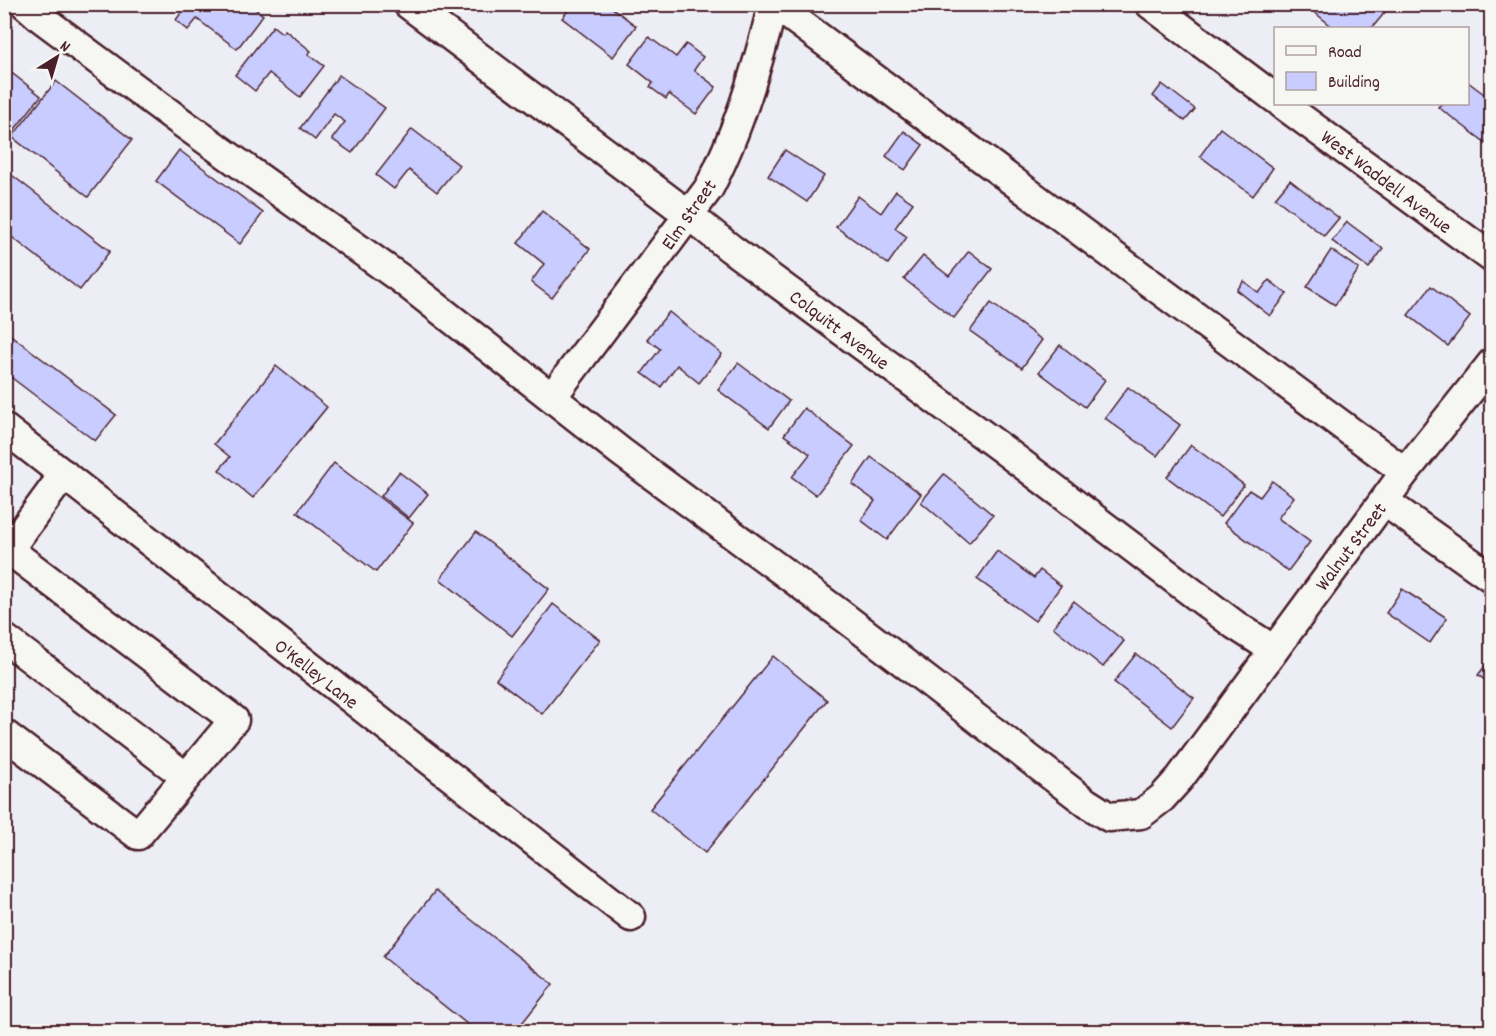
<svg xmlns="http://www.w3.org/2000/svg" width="1496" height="1036" font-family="Dekko,sans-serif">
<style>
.building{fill:#c8ccff;stroke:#4a1f2b;stroke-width:1.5}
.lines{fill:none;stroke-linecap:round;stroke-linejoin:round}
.minor-casing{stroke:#4a1f2b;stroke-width:33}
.minor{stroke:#f6f6f2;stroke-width:28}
.labels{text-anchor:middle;stroke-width:4.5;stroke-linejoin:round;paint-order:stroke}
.street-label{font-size:20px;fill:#4a1f2b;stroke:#f6f6f2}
</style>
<rect width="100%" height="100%" fill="#edeef5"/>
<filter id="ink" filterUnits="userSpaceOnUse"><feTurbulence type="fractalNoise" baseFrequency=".0167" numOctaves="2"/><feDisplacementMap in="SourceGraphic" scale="12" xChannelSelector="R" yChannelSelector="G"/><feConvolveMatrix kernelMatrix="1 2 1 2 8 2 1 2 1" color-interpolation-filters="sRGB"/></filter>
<g filter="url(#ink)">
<!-- building -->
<g class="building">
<polygon points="187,4 249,4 263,15 237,49 197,19 188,30 176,20"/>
<polygon points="573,4 607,4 636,26 613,57 562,18"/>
<polygon points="1304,4 1389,4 1391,5 1372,28 1334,28"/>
<polygon points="273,26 282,33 285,30 311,51 308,54 324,66 300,97 269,73 255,91 235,75"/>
<polygon points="649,37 676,57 686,44 703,57 694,70 716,87 696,114 669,94 666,99 650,87 653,83 629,64"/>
<polygon points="4,67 41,96 12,133 4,127"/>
<polygon points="339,75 385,108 352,153 332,139 345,122 334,114 315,140 300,128"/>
<polygon points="56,81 132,140 88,197 12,137"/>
<polygon points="1468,82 1492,100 1492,135 1486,143 1438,107 1441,104 1468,104"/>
<polygon points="1162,84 1195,109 1185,121 1153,96"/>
<polygon points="1220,128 1273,168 1253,196 1200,156"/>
<polygon points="412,129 459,165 437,192 409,170 394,189 376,175"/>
<polygon points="904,131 923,145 905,170 886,156"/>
<polygon points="179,150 263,213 240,244 156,181"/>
<polygon points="785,150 824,176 807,202 768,176"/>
<polygon points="4,169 110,251 80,290 4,231"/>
<polygon points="1290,180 1339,218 1324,236 1275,198"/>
<polygon points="896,191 913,203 895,228 907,237 888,264 836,227 858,196 881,213"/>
<polygon points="542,211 590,249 552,298 531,282 544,264 518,243"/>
<polygon points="1347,222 1383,249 1369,268 1332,241"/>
<polygon points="1331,250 1359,269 1335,305 1307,287"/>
<polygon points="969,251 992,269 954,318 904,279 923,256 949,276"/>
<polygon points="1269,280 1287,294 1270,316 1237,290 1244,281 1259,293"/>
<polygon points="1431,286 1470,317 1448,346 1408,315"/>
<polygon points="991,303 1042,340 1022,368 970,331"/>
<polygon points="669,312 722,354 699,383 677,365 661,387 642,373 660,349 647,339"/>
<polygon points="4,330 116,415 95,441 4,372"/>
<polygon points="1060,345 1105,380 1085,407 1039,372"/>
<polygon points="738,363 789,401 769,428 718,390"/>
<polygon points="276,366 327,407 253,498 219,470 230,457 214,444"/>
<polygon points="1128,387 1180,425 1157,456 1105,418"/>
<polygon points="804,408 854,446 816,495 792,477 810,454 784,435"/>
<polygon points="1191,445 1244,485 1220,517 1167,477"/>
<polygon points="871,457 921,494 887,540 861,520 875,501 852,484"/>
<polygon points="334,463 413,523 376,572 297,512"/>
<polygon points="399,472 428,494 409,518 381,496"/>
<polygon points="944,474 993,515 969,543 921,502"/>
<polygon points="1272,481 1294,497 1278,518 1310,542 1288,571 1224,523 1249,490 1260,497"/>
<polygon points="476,532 549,589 512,636 440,579"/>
<polygon points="997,551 1034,578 1040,570 1061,586 1035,621 977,579"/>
<polygon points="1402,589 1447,618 1430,643 1386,613"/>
<polygon points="1074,601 1124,641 1103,667 1053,627"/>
<polygon points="553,604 600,640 542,714 496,679"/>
<polygon points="1136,654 1194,698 1172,727 1114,682"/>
<polygon points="773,656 827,700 705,853 650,809"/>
<polygon points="1492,657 1492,685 1478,675"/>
<polygon points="435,891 553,984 515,1032 477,1032 383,957"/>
</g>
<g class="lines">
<defs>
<g id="minor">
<polyline points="25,4 41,18 181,122 401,279 621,452 839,613 1087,803 1109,817 1141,814 1162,798 1180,778 1405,472 1492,363"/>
<polyline points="408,4 689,215 730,248 1001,448 1235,625 1274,650"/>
<polyline points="774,4 1405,472"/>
<polyline points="1150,4 1276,99"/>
<polyline points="1282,104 1492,258"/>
<path d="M 552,397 L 709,188 C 738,132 758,66 773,4"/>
<polyline points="4,428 631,917"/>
<polyline points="1384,501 1492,578"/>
<polyline points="4,556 64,474"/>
<polyline points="4,638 186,777"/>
<polyline points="4,734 138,835 234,720 9,550"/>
</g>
</defs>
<!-- minor casing -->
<use href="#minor" class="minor-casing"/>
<!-- minor -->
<use href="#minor" class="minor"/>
</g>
</g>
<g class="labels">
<!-- street labels -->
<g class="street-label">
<text transform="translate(1387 181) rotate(37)" y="7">West Waddell Avenue</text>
<text transform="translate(688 214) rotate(-55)" y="7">Elm Street</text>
<text transform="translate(840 329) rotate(37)" y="7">Colquitt Avenue</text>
<text transform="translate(1350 546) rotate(-53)" y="7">Walnut Street</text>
<text transform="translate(317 673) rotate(38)" y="7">O'Kelley Lane</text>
</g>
</g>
<!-- margin -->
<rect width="1496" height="1036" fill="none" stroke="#f6f6f2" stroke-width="24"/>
<rect x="12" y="12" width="1472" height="1012" fill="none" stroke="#4a1f2b" stroke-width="2" filter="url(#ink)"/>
<!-- legend -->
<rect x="1274" y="27" width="195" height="78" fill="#f6f6f2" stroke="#b1a0a2" stroke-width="1.5"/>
<rect x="1286" y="46" width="30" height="9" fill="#f6f6f2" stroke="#b1a0a2" stroke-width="1.5"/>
<text x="1328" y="57" font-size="18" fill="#4a1f2b">Road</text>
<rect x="1286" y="72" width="30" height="18" fill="#c8ccff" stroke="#b1a0a2" stroke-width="1.5"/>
<text x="1328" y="87" font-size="18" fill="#4a1f2b">Building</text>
<!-- north arrow -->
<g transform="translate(57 57) rotate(37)" stroke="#f6f6f2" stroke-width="4.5" paint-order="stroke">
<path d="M0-4.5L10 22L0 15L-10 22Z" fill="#4a1f2b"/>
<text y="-9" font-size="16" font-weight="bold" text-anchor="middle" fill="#4a1f2b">N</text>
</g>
</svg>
